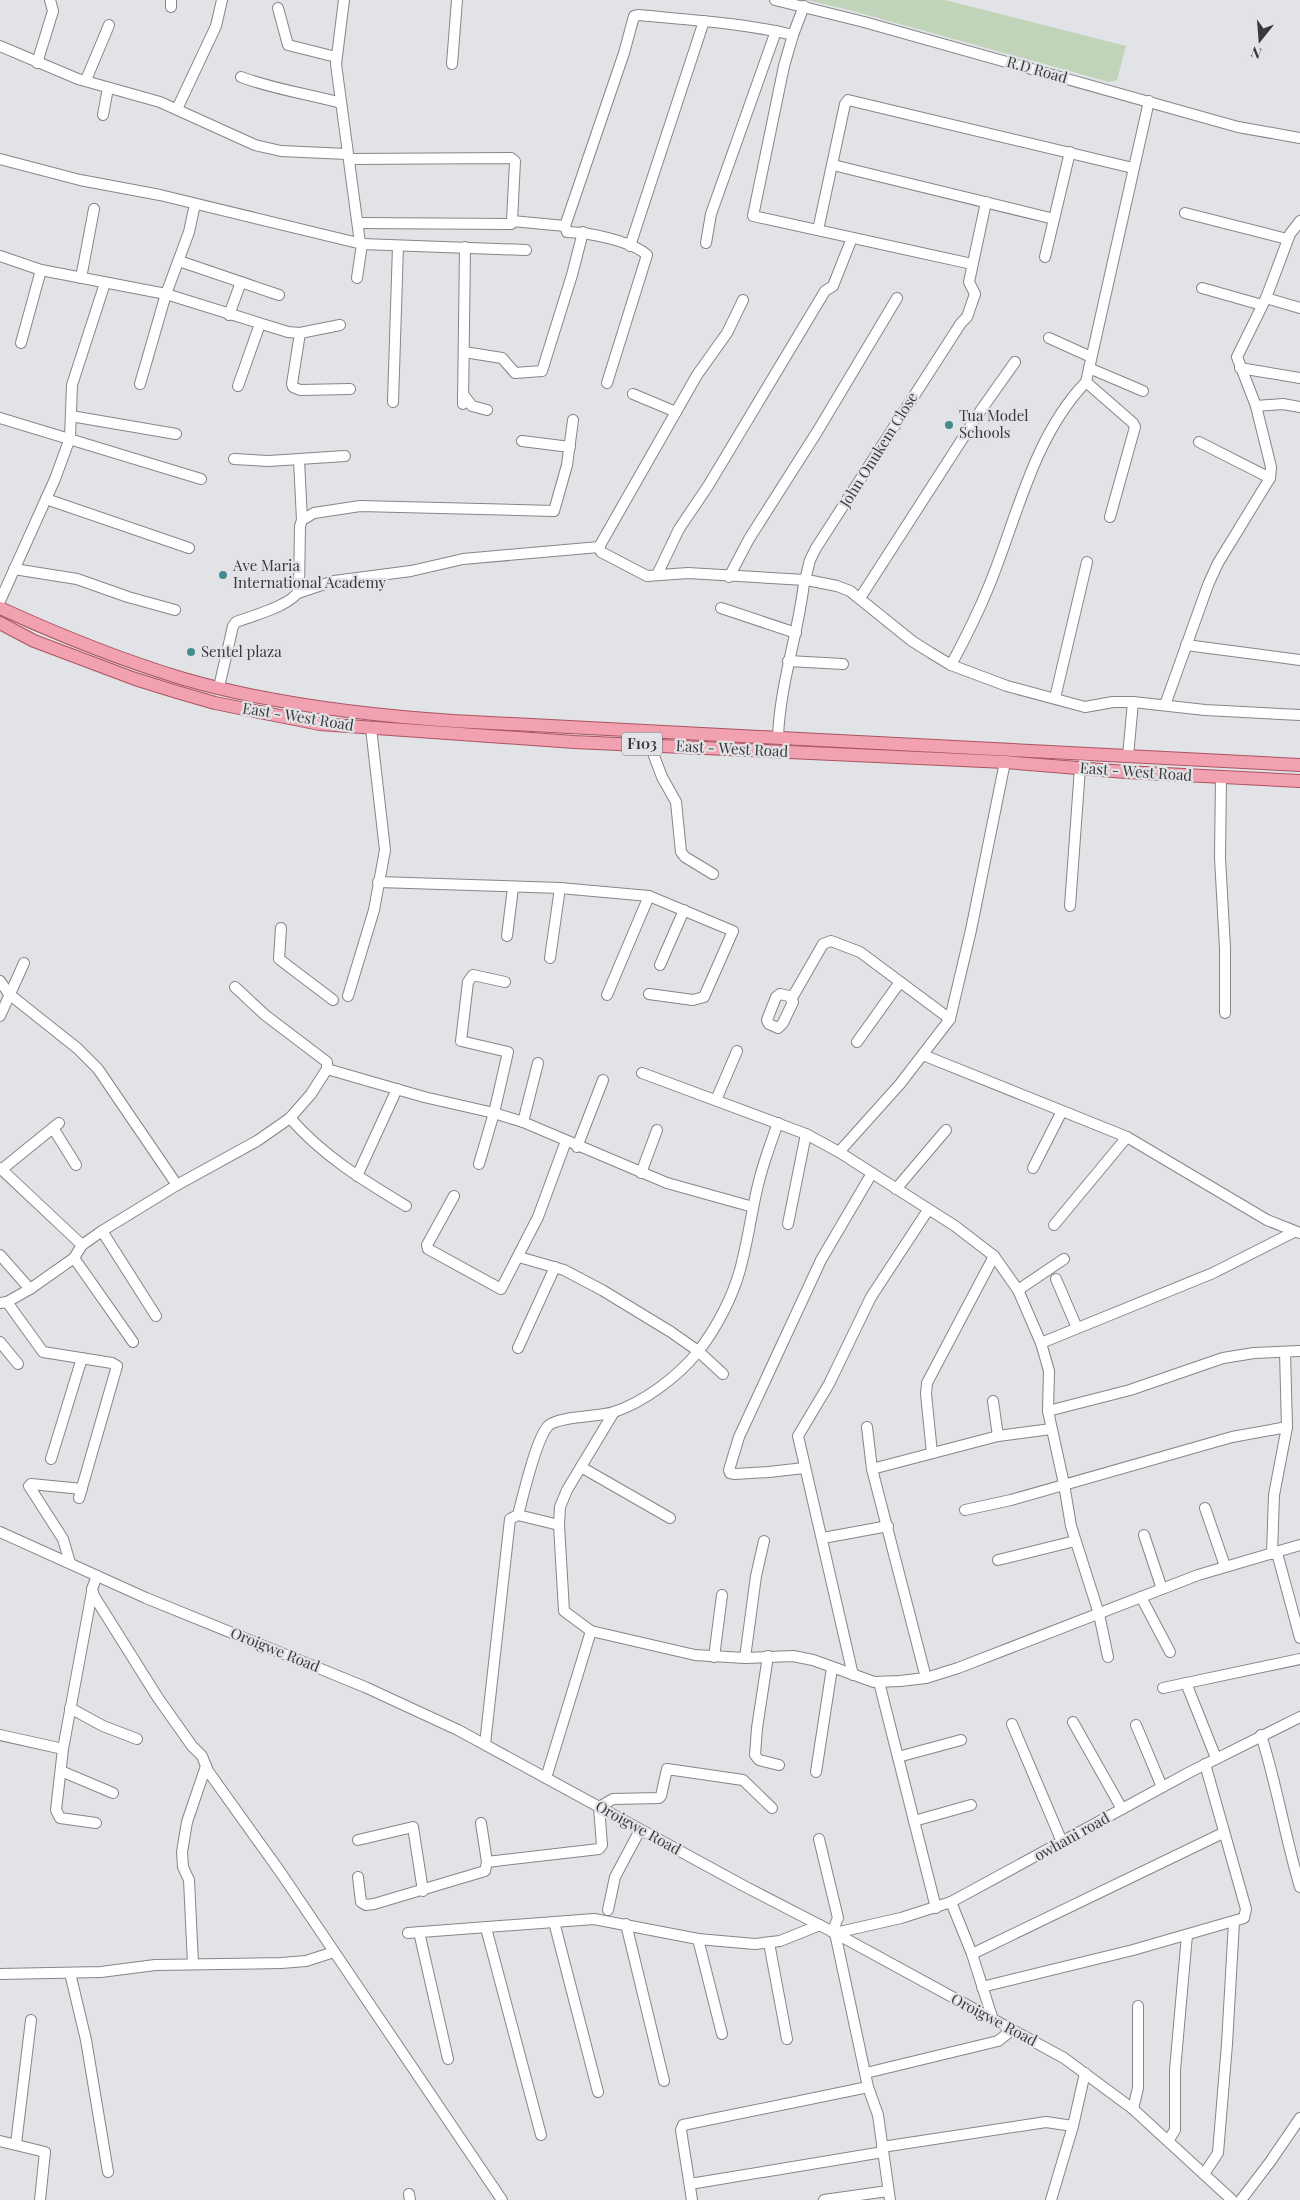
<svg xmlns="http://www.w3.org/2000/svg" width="1300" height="2200" font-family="'Playfair Display',serif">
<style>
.green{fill:#bfd4b9}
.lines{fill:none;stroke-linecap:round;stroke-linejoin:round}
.minor-casing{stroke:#858688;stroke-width:12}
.major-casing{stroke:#ab5463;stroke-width:14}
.minor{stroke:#fff;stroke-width:10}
.major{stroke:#f1a1af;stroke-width:12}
.poi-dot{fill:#438b8d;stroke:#e2e3e6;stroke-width:2}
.labels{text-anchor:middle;stroke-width:4.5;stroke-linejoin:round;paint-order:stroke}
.shield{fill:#e2e3e6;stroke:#6c6c6e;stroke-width:1}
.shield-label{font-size:14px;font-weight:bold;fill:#39393a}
.street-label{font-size:15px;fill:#39393a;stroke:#e2e3e6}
.poi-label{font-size:15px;fill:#39393a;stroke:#e2e3e6;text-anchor:start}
</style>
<rect width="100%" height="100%" fill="#e2e3e6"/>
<!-- green -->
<polygon class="green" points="806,0 945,0 1126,46 1117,80 1109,82 849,10"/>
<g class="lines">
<defs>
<g id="minor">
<polyline points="344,0 336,64 360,243"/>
<polyline points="775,0 864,22 1238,127 1300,138"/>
<polyline points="804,6 793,35 784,66 753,216 972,264"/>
<polyline points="171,7 171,0"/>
<polyline points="278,8 288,45 336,57"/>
<polyline points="0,46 78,79 160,102 255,145 281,151 347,154"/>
<polyline points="37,63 53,11 50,0"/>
<polyline points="452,64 457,0"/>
<path d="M 241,77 C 273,89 308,94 341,103"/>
<polyline points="86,80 109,25"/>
<polyline points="177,109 216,26 222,0"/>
<polyline points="103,115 108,88"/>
<polyline points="0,159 80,180 160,195 362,244 526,250"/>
<polyline points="349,159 511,158 515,161 512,221 511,224 358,223"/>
<polyline points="833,165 1054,219"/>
<polyline points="1185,213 1287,239"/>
<polyline points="512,221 565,226"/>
<polyline points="818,230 845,104 848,100 1133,168"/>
<polyline points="706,243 711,214 776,31"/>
<polyline points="630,246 704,21"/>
<polyline points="0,256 41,270 166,294 288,332 300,333 340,325"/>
<polyline points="1045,257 1070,152"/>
<polyline points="179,261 279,295"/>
<polyline points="81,278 94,209"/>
<polyline points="357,278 362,244"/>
<polyline points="1202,288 1262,305"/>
<polyline points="1266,298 1300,308"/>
<polyline points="229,315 241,282"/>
<polyline points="300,333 292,384 293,387 300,390 350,389"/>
<polyline points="1049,338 1091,357"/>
<polyline points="21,343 41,270"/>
<polyline points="464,352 502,358 515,373 542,371 572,275 583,232"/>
<polyline points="1089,368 1143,391"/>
<polyline points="1240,368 1300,378"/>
<polyline points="1086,382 1133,423 1135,427 1110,517"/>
<path d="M 607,383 L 647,255 C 632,241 587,232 567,232 L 565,226 L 624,53 L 634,16 L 638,15 C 690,20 743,23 793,35"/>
<polyline points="140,384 166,294 189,232 195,204"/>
<polyline points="238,386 260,324"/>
<polyline points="463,394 472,406 487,410"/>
<polyline points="633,394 676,412"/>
<polyline points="393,402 398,246"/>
<polyline points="463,404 465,247"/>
<polyline points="1256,406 1283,404 1300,407"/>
<polyline points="71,416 176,434"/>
<polyline points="0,418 201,479"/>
<polyline points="522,441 570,447"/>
<polyline points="1199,442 1270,478"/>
<polyline points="234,459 269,461 345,456"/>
<polyline points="46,499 189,548"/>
<polyline points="302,520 314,513 360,506 554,511 567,465 573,420"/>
<polyline points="599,547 601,552 647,576 688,573 805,580 810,560 816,548 961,323 967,317 975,294 969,282 986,202"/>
<polyline points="599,547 697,375 727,333 743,300"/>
<polyline points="14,569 77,579 128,597 175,610"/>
<polyline points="657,575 679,529 708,486 825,291 833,286 852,238"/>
<polyline points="729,577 749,539 817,432 897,298"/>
<polyline points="298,593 334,581 411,571 463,559 599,547"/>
<polyline points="860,598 981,410 1015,362"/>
<polyline points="0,601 55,479 70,438 72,385 105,283"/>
<polyline points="721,608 796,633"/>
<polyline points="1186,645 1300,660"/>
<polyline points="788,661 843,664"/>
<path d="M 951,665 C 965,639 978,613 989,586 C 1017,518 1033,437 1086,382 L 1149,101"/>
<path d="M 219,687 L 233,626 L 236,622 C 252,616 293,605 299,590 L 300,526 L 302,520 L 299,460"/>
<polyline points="1055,698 1087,562"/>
<polyline points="1165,705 1208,585 1218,563 1270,478 1271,467 1256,406 1237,357 1266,298 1290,234 1300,221"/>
<path d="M 778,737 C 780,684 798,635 804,583 L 807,580 L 837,586 L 850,591 L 912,641 L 931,653 L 951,665 L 1007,686 L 1085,707 L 1113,702 L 1133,702 L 1205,710 L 1300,715"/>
<polyline points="650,745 662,777 676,802 681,852 685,857 713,874"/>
<polyline points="1128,756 1133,702"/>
<polyline points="1221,777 1220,858 1225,948 1225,1013"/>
<polyline points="378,882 560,888 649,896 733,931 704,997 693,1000 649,994"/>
<polyline points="1070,906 1080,768"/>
<polyline points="281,928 279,959 333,1000"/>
<polyline points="507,936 513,888"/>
<polyline points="550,958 560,888"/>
<polyline points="660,965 684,910"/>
<polyline points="0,981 9,994 77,1048 98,1069 177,1185"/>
<polygon points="780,994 789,996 793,1002 783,1023 778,1028 769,1024 767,1020 776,997"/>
<polyline points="607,995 649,896"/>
<polyline points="348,996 374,910 385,850 371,728"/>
<polyline points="792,998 823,944 831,941 860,952 950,1019"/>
<polyline points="0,1016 24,963"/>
<polyline points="857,1042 900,982"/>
<polyline points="923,1055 1127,1137 1267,1220 1300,1233"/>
<polyline points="327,1069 424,1097 494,1113 523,1122 667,1183 753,1207"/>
<polyline points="642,1073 806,1134 839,1152 955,1226 994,1256 1018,1290 1041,1343 1049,1371 1048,1411 1064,1484 1071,1526 1099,1614 1108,1657"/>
<polyline points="716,1100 737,1051"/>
<path d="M 290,1118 C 323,1156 363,1180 406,1206"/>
<polyline points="523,1122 538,1063"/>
<polyline points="53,1128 76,1165"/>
<polyline points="577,1147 603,1080"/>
<polyline points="839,1152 900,1084 950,1019 971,930 1005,762"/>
<polyline points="479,1164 494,1113 508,1052 461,1041 468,982 473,975 505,982"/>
<polyline points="0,1168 82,1245"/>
<polyline points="1033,1168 1062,1111"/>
<polyline points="1,1170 59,1123"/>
<polyline points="641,1173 657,1130"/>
<polyline points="357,1176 397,1089"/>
<polyline points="896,1189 946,1130"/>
<polyline points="454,1196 427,1245 428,1249 501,1289 538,1217 566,1141"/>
<polyline points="788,1224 806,1134"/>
<polyline points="1054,1225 1127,1137"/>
<polyline points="102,1231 156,1316"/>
<polyline points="0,1255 30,1289"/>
<polyline points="519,1257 564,1270 602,1290 671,1332 698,1351 723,1374"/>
<polyline points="74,1258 133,1342"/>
<polyline points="1056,1279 1077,1328"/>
<polyline points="1018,1290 1064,1259"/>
<polyline points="7,1302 43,1352 112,1363 117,1366 79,1498"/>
<polyline points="0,1303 7,1302 30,1289 74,1258 82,1245 102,1231 177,1185 257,1141 290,1118 311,1094 327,1069 327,1062 265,1015 235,987"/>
<polyline points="0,1342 18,1364"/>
<polyline points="1041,1343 1213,1273 1294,1232"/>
<polyline points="518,1348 555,1267"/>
<polyline points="993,1401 998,1436"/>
<polyline points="1048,1411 1130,1390 1223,1358 1254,1353 1300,1351"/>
<polyline points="614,1412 567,1490 560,1507 559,1525 564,1611 591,1631 695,1655 745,1658 793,1656 813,1660 874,1682 900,1681 926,1678 958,1668 1198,1575 1300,1545"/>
<polyline points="867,1427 872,1469 926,1678"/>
<polyline points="932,1453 926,1394 927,1383 994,1256"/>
<polyline points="51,1459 82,1358"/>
<polyline points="581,1467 670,1518"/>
<polyline points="804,1468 769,1472 735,1474 730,1473 729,1470 739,1437 821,1260 872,1173"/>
<polyline points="872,1469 998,1436 1051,1429"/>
<polyline points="1205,1508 1225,1566"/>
<polyline points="965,1510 1011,1500 1232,1437 1287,1427"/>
<path d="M 518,1515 C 523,1496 536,1439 548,1426 C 558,1416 600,1417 614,1412 C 644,1402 677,1377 697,1353 C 717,1328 735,1293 742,1262 C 749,1235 752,1208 759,1181 C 764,1161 771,1142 778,1123"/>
<polyline points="0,1532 146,1598 365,1687 458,1730 744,1886 835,1933 1064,2058 1133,2109 1232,2200"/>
<polyline points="1144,1535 1162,1589"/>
<polyline points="823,1538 888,1526"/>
<polyline points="1277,1553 1300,1638"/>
<polyline points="1272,1554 1274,1495 1287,1427 1285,1352"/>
<polyline points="998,1560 1075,1541"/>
<polyline points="70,1563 63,1539 29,1486 31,1484 82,1489"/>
<polyline points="97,1576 92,1589 94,1596 158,1698 192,1746 202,1756 208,1771 281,1873 502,2200"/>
<polyline points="92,1592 63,1749 56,1810 60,1818 96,1823"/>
<polyline points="1141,1597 1170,1652"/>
<polyline points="768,1656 757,1728 755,1755 759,1760 779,1765"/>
<polyline points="714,1657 722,1595"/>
<polyline points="745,1658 756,1576 764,1541"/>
<polyline points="853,1675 798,1436 829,1384 871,1297 928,1210"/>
<polyline points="879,1682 936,1908"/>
<polyline points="1186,1683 1216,1758"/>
<polyline points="1163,1688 1300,1659"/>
<polyline points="70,1708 103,1726 137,1739"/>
<polyline points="1073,1722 1122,1809"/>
<polyline points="1012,1724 1062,1842"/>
<polyline points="1136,1725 1162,1787"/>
<polyline points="0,1735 63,1749"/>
<path d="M 1261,1735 C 1277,1785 1285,1837 1300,1887"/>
<polyline points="485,1744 510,1519 518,1515 559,1525"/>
<polyline points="898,1757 961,1740"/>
<polyline points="61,1771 113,1793"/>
<polyline points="816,1772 832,1668"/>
<polyline points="546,1778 591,1631"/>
<polyline points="914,1821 971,1805"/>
<polyline points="481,1823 487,1862"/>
<polyline points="819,1839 838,1918 832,1932"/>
<polyline points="358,1840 413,1827 423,1891"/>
<polyline points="358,1877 361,1902 366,1905 374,1904 485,1871 487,1862 599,1849 602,1845 599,1807 613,1799 659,1798 661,1796 667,1769 743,1780 772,1808"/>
<polyline points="951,1902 972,1954 993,2020"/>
<polyline points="608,1910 615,1877 640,1830"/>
<polyline points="554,1922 598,2092"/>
<polyline points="626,1924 664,2081"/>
<polyline points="486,1928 541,2135"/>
<polyline points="419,1932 448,2059"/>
<polyline points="408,1933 594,1919 698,1939 755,1944 780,1941 820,1925"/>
<polyline points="698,1939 722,2034"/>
<polyline points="769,1943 787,2039"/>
<polyline points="972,1954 1223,1833"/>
<polyline points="193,1964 189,1880 183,1867 182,1852 187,1822 206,1766"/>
<polyline points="70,1973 86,2040 108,2172"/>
<polyline points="0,1974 101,1972 155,1965 281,1963 306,1961 334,1952"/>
<polyline points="982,1987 1133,1950 1244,1918 1246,1909 1205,1764"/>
<polyline points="866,2073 998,2041 1012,2030"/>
<polyline points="1133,2109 1138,2088 1138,2006"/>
<polyline points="0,2141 45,2152 40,2200"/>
<polyline points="1168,2141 1175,2130 1175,2070 1187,1935"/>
<polyline points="16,2144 31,2020"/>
<polyline points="882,2147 1046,2122 1073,2126"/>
<polyline points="1204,2174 1218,2153 1227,2044 1234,1922"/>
<polyline points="690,2184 883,2152"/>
<polyline points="409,2194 410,2200"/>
<polyline points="692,2200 681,2130 683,2125 868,2087"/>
<polyline points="824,2200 888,2191"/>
<polyline points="890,2200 878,2115 868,2087 835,1933 901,1918 951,1902 1190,1772 1300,1717"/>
<polyline points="1051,2200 1073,2126 1085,2073"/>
<polyline points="1241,2200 1270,2162 1300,2118"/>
</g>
<g id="major">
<path d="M 0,608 C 59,635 121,660 184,679 C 271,704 362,715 453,721 L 1300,765"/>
<polyline points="0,623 34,641 135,679 177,692 215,703 320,724 574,742 1005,762 1126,772 1300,781"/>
</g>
</defs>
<!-- minor casing -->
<use href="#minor" class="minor-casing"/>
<!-- major casing -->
<use href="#major" class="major-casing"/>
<!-- minor -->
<use href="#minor" class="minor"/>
<!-- major -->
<use href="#major" class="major"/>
</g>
<!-- markers -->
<g class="poi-dot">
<circle cx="949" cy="425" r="5"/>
<circle cx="223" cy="575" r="5"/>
<circle cx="191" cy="652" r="5"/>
</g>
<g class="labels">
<!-- shield labels -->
<rect class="shield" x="622" y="732.5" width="40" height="23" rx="4"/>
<g class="shield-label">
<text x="642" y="749">F103</text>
</g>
<!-- street labels -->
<g class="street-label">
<text transform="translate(1037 70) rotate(16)" y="5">R.D Road</text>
<text transform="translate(879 450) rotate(-58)" y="5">John Onukem Close</text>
<text transform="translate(298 717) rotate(9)" y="5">East - West Road</text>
<text transform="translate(732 749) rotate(3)" y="5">East - West Road</text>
<text transform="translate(1136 772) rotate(4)" y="5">East - West Road</text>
<text transform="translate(275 1650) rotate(22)" y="5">Oroigwe Road</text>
<text transform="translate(638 1828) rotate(29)" y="5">Oroigwe Road</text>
<text transform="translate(1072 1837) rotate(-29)" y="5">owhani road</text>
<text transform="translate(994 2020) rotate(28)" y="5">Oroigwe Road</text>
</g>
<!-- poi labels -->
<g class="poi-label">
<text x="959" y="421">Tua Model<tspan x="959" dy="17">Schools</tspan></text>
<text x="233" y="571">Ave Maria<tspan x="233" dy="17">International Academy</tspan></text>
<text x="201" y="657">Sentel plaza</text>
</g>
</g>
<!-- north arrow -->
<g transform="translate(1260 40) rotate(197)" stroke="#e2e3e6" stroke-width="4" paint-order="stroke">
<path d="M0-4L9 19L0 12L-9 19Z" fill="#39393a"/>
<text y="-8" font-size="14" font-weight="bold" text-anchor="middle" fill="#39393a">N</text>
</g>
</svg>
